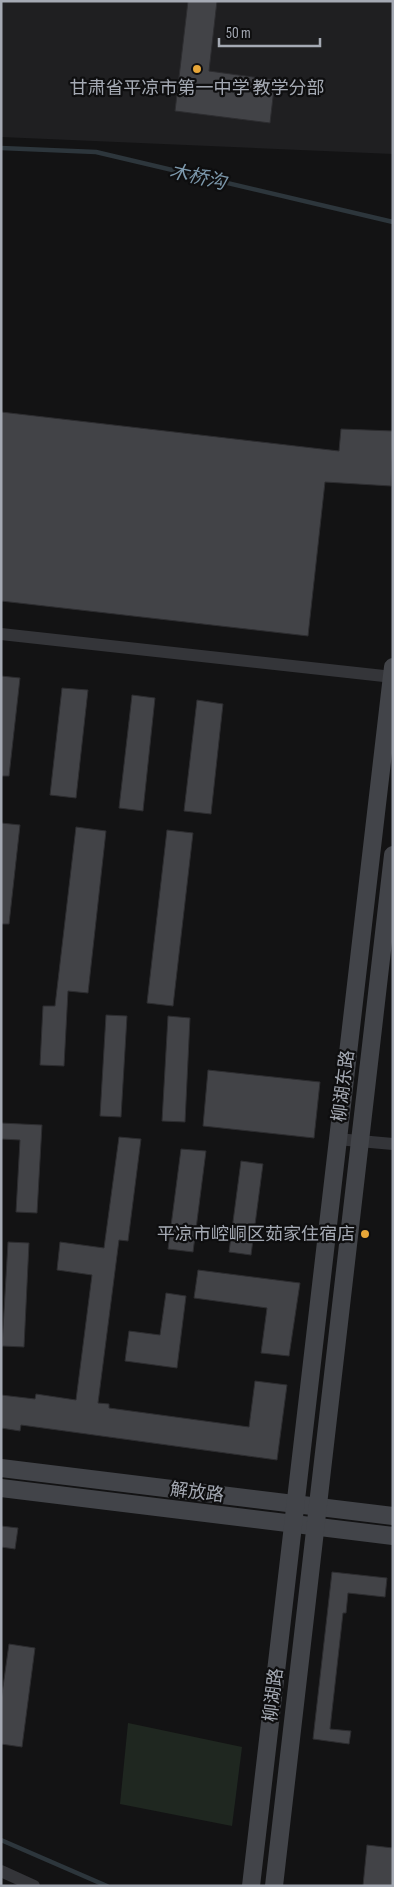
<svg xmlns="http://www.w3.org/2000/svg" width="394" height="1887" font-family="'Sofia Sans Condensed','Noto Sans SC',sans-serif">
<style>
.built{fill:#1f1f21}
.green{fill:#1f2720}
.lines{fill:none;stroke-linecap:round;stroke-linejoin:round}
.stream{stroke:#2d363c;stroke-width:4.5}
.building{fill:#424347;stroke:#2d2d30}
.street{stroke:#343539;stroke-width:12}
.secondary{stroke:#424449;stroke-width:18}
.poi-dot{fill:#e7a638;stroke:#0e0e0f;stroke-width:2}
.labels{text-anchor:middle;stroke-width:4.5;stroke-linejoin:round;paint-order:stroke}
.poi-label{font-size:18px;fill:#a5aab4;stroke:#0e0e0f}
.street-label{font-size:18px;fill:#a5aab4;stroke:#0e0e0f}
.water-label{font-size:19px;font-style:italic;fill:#7d99ad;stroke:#0e0e0f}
</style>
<rect width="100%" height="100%" fill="#131314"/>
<!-- built -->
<polygon class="built" points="1,1 393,1 393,154 1,137"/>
<!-- green -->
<polygon class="green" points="128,1723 242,1747 232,1826 120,1804"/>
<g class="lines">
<!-- stream -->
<g class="stream">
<polyline points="1,148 96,152 393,222"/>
<polyline points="1,1840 107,1886"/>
</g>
</g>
<!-- building -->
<g class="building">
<polygon points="188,1 217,1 209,71 275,80 270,123 175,111"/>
<polygon points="1,412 339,451 341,429 393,431 391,486 325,482 308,636 1,601"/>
<polygon points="1,676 20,678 9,776 1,776"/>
<polygon points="62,688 88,690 76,798 50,795"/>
<polygon points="132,695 155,698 143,811 119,808"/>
<polygon points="197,700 223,704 211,814 184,811"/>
<polygon points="1,823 20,825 9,924 1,924"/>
<polygon points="76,827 106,831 88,993 68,991 64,1066 40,1065 43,1006 55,1006"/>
<polygon points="167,830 193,833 173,1006 147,1003"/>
<polygon points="106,1015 127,1016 121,1117 100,1116"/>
<polygon points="168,1016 190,1018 185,1122 162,1121"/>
<polygon points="208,1070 320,1082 314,1138 203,1126"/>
<polygon points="1,1123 42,1125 37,1213 16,1212 20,1140 1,1139"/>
<polygon points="119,1137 141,1139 128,1241 119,1240 98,1403 109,1404 109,1408 249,1427 255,1381 287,1385 277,1460 21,1425 20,1431 1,1428 1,1395 35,1399 36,1394 76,1400 92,1275 57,1270 60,1242 104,1248"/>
<polygon points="181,1149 206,1151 193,1252 168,1249"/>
<polygon points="241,1161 263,1164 251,1255 229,1252"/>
<polygon points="8,1242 29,1243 24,1347 2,1346"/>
<polygon points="198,1270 300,1283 289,1356 261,1353 267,1308 194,1298"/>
<polygon points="166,1293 186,1296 177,1368 125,1361 129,1331 160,1335"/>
<polygon points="1,1526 18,1528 15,1549 1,1547"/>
<polygon points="332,1572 387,1578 385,1597 348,1593 346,1613 343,1613 330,1729 351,1731 349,1744 313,1739"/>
<polygon points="9,1644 35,1648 22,1747 1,1744 1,1701"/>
<polygon points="367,1845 393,1848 393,1886 363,1886"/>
</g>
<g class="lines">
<!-- street -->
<g class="street">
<polyline points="1,634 393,677"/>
<polyline points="337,1139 393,1144"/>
<polyline points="1,1871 34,1886"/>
</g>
<!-- secondary -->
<g class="secondary">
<polyline points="1,1468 393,1516"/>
<polyline points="1,1488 393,1536"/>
<polyline points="251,1886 393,667"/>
<polyline points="274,1886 393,855"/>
</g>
</g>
<!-- markers -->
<g class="poi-dot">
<circle cx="197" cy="69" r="5"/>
<circle cx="365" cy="1234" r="5"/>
</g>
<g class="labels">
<!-- poi labels -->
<g class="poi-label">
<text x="197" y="94">甘肃省平凉市第一中学 教学分部</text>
<text x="355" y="1240" text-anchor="end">平凉市崆峒区茹家住宿店</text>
</g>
<!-- street labels -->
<g class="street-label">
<text transform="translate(343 1086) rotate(-83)" y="6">柳湖东路</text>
<text transform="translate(197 1492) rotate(7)" y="6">解放路</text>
<text transform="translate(273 1695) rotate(-83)" y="6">柳湖路</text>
</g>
<!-- water labels -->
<g class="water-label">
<text transform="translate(198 176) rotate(13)" y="7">木桥沟</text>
</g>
</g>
<!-- border -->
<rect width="394" height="1887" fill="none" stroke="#a5aab4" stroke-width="5"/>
<!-- scale -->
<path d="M219 38v8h101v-8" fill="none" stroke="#a5aab4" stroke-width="2.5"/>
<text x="226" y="38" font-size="15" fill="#a5aab4" stroke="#0e0e0f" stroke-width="4" paint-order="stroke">50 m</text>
</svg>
